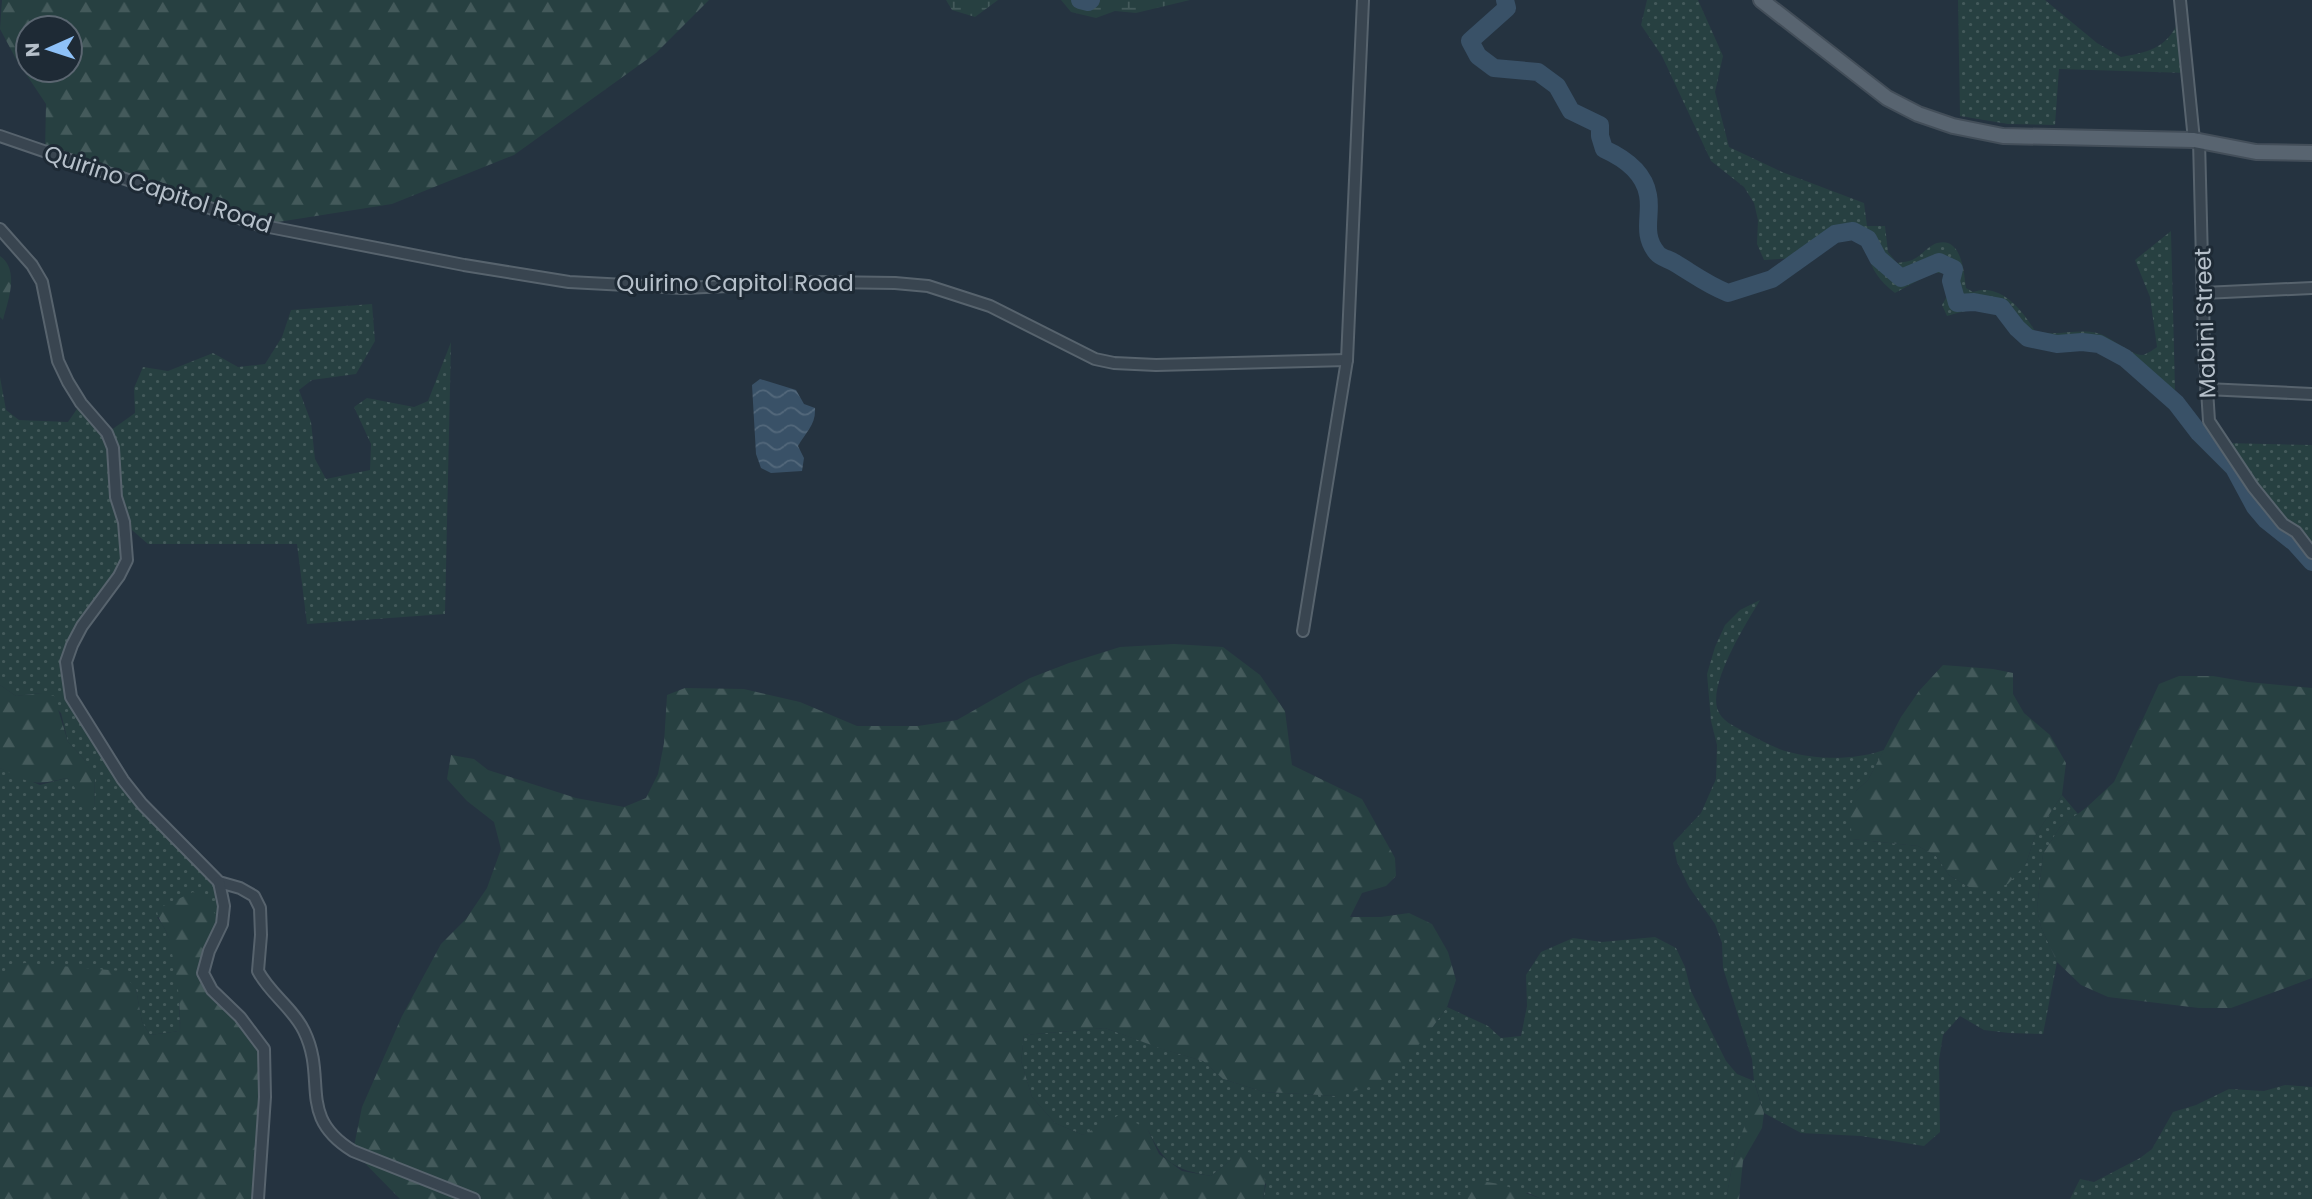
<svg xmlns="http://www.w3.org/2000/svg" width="2312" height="1199" font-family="Poppins,sans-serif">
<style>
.grass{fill:url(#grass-dots)}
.forest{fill:url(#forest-firs);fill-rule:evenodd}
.wetland{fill:url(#wetland-marsh)}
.water{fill:url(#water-waves)}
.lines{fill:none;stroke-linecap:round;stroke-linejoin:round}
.river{stroke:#395167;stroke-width:18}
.minor-casing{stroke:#57636d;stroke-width:14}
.major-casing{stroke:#434e59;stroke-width:18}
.minor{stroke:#394550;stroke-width:10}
.major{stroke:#586470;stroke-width:14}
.labels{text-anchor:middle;stroke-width:6;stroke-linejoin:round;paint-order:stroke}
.street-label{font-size:23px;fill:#b6c0ca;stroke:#1e2a35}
</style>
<defs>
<pattern id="grass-dots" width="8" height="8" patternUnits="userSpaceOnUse" patternTransform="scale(1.75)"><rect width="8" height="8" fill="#274041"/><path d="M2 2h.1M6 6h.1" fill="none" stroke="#445a5b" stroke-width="1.8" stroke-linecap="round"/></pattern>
<pattern id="forest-firs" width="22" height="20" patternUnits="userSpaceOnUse" patternTransform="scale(1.75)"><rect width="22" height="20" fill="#274041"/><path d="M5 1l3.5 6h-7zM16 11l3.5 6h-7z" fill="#445a5b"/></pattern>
<pattern id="wetland-marsh" width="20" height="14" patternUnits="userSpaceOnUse" patternTransform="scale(1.75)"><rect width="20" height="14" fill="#274041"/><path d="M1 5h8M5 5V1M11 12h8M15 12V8" fill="none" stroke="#445a5b"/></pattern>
<pattern id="water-waves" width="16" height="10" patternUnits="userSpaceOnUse" patternTransform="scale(1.75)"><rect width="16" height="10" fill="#395167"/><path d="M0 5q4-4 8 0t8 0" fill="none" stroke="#53687b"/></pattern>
</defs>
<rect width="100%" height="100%" fill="#253340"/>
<!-- grass -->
<g class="grass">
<path d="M 1647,0 L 1698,0 L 1723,56 L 1715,92 L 1729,147 L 1782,172 L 1864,203 L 1867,226 L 1885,226 L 1888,252 L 1897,263 C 1902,262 1909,262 1914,259 C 1922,255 1928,246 1937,243 C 1962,236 1964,273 1966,288 L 1973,292 C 2001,282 2023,311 2035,331 C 2056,337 2077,328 2097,333 C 2110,336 2132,356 2143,355 C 2147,354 2154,349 2157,347 L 2150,297 L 2135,260 L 2171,231 L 2175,390 C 2166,386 2158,383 2150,379 C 2131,370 2115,353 2093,348 C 2074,344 2054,354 2035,346 C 2027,343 2020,335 2014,329 C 1993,305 1976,307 1947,316 L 1942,305 L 1950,291 L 1952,277 L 1948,273 L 1932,273 L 1895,293 C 1875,277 1867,264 1868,239 L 1848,234 L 1811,257 L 1764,260 L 1757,244 L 1758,220 L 1754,203 L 1744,187 L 1711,161 L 1662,56 L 1641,25 Z"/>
<path d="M 1958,0 L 2045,0 L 2097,43 L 2121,57 C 2151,52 2169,47 2181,16 L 2187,73 L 2059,69 L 2055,125 L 2008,124 L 1960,116 Z"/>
<path d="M 372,304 L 375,341 L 356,374 L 312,380 L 299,390 L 311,422 L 315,459 L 326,479 L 370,470 L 371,444 L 354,407 L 367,398 L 414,407 L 428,401 L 451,342 L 445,614 L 307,624 L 297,544 L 148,544 L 124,523 L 127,560 L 72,645 L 67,680 L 123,780 L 219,882 L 222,924 L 157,917 C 181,947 179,994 180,1031 L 150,1035 L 142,1022 L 136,989 L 0,982 L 0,768 L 40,785 L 67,778 L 94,807 L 95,778 L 83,758 L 68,742 L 61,713 L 41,693 L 16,696 L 0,685 L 0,377 L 6,410 L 19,420 L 68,422 L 81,403 L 107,433 L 135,413 L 134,388 L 143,367 L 168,371 L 213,353 L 238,367 L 265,364 L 282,337 L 291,310 Z"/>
<polygon points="2224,443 2312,445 2312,553 2283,524"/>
<path d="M 1760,600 C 1746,624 1710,680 1717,708 C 1721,721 1734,726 1745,732 C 1759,739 1773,748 1789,752 C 1818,760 1856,760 1884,750 L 1868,780 L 1856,791 L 1852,839 L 1918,846 L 1936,856 L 1949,875 L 1969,887 L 2026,864 L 2035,836 L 2062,795 L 2078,814 L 2060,827 L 2043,854 L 2037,909 L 2041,927 L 2057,962 L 2043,1034 L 2009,1033 L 1984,1030 L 1960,1016 L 1943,1035 L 1939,1060 L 1940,1132 L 1924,1146 L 1861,1136 L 1801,1133 L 1764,1113 L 1755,1084 L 1750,1113 L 1735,1151 L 1726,1199 L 1542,1199 L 1528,1193 L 1461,1193 L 1462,1199 L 1263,1199 L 1266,1184 L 1231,1160 L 1211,1176 C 1174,1169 1164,1164 1148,1130 L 1106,1124 L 1083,1135 L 1055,1123 L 1032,1097 L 1021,1061 L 1024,1035 L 1105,1028 L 1163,1049 L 1203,1061 L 1223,1079 L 1264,1092 L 1337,1096 L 1432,1028 L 1447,1007 L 1488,1026 L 1501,1038 L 1521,1036 L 1527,1006 L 1526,975 L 1541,952 L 1573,938 L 1602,942 L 1655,937 L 1676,948 L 1685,967 L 1691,991 L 1726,1061 L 1737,1074 L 1754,1081 L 1752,1059 L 1723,968 L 1722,943 L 1715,924 L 1689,887 L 1677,862 L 1673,843 L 1701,813 L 1716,779 L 1717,745 L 1711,721 L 1707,674 L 1715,647 L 1725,625 L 1740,610 Z"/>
<polygon points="2285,1085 2312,1087 2312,1199 2070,1199 2080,1179 2094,1182 2140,1158 2152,1149 2173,1112 2196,1105 2229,1089 2264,1091"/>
</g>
<!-- forest -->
<g class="forest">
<path d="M 2,0 L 709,0 L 656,53 L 514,155 L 392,204 L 259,225 L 45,152 L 46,104 L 16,59 L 0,29 ZM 28,28 L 70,28 L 70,70 L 28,70 Z"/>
<path d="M 0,256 C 20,270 8,301 3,320 L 0,317 Z"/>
<path d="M 1174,644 L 1223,647 L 1260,675 L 1285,711 L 1292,765 L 1362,799 L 1395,858 L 1396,876 L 1386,886 L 1362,893 L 1350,917 L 1381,917 L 1409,913 L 1432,924 L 1448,952 L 1456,980 L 1447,1007 L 1432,1028 L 1405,1062 L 1376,1085 L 1337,1096 L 1264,1092 L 1223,1079 L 1203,1061 L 1162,1049 L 1105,1028 L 1024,1035 L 1021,1061 L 1032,1097 L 1055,1123 L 1083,1135 L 1121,1114 L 1148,1130 L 1159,1154 L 1182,1171 L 1211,1176 L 1231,1160 L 1249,1152 C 1266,1166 1267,1177 1263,1199 L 400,1199 L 353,1151 L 362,1107 L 402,1016 L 441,944 L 466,919 L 487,888 L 501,849 L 494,822 L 467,801 L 447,779 L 451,755 L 474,759 L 488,770 L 576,798 L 624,807 L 646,798 L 658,774 L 664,743 L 667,695 L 685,688 L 744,689 L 800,702 L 857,726 L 918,726 L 957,720 L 1030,678 L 1069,663 L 1120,647 Z"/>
<polygon points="1943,665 1993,669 2013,673 2013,694 2024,713 2050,735 2066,763 2062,795 2035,836 2026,864 2008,884 1992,890 1969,887 1949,875 1936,856 1918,846 1852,839 1850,815 1852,802 1856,791 1868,780 1901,717 1919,691"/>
<polygon points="2179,676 2213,676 2248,682 2312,688 2312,978 2231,1008 2199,1008 2108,997 2081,985 2057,962 2041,927 2037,909 2043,854 2060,827 2087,807 2114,782 2159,684"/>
<path d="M 0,685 L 16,696 L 41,693 L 54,696 L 68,742 L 83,758 L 95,777 L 94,808 L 76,804 L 75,788 L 67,778 C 32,786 32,784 0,768 Z"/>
<path d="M 193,892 L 204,898 L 222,924 L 203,973 L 264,1049 L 258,1199 L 0,1199 L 0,982 L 13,965 L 25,963 L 121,971 L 136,989 L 142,1022 L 150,1035 L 180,1031 C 181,1000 176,969 169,939 C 166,927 157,920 157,909 Z"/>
<polygon points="1754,1082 1764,1113 1762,1128 1743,1161 1739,1199 1726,1199 1735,1151 1748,1117"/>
<polygon points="1480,1181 1500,1184 1542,1199 1462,1199 1460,1193"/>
</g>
<!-- wetland -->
<g class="wetland">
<polygon points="946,0 998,0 975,17 952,10"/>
<polygon points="1061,0 1190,0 1136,13 1115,11 1096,18 1071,12"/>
</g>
<!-- water -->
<path class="water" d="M 760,379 L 796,390 L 804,404 L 815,408 C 816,425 806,432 798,446 L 804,458 L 802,471 L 771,473 L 761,468 L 756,454 L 752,385 Z"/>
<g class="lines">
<!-- river -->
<g class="river">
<polyline points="1080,0 1088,2 1091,0"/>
<path d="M 1505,0 L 1507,8 L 1470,41 L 1478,56 L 1494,68 L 1538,72 L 1557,86 L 1571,111 L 1600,125 L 1600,136 L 1604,149 C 1624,158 1644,172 1648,195 C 1652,215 1641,234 1657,253 C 1661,258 1669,259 1675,263 C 1695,275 1706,284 1728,293 L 1772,279 L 1835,234 L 1853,231 L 1868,239 L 1878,258 L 1901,278 L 1939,262 L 1954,269 L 1951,281 L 1957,303 L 1974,302 L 2001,307 L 2017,328 L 2028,338 L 2057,344 L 2082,342 L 2099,344 L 2125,358 L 2176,403 L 2199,433 L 2234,468 L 2255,507 L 2266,520 L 2295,543 L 2312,562"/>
</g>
<defs>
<g id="minor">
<polyline points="2180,0 2194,140"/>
<polyline points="0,136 259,225 464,265 569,282 683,288 823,282 895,283 928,286 990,306 1095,359 1114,363 1156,365 1347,360"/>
<polyline points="2199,140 2204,342 2209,421 2253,487 2283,524 2296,532 2312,553"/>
<path d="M 0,229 L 32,265 L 42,282 L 58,361 L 68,382 L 81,403 L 107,433 L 113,448 L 116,497 L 124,522 L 127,560 L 119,576 L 82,626 L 72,645 L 66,662 L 71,697 L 123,780 L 142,804 L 219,882 L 240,888 L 254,896 L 260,908 L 261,935 L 258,971 C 270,994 293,1008 304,1031 C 328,1080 296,1116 353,1151 L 474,1199"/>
<polyline points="2203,293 2312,288"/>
<polyline points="2206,389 2312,394"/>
<polyline points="1303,631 1347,360 1363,0"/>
<polyline points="219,882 224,906 222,924 209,951 203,973 212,990 240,1017 264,1049 265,1097 258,1199"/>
</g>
<polyline id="major" points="1761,0 1887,98 1918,114 1953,126 2003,136 2194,140 2256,152 2312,153"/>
</defs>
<!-- minor casing -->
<use href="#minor" class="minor-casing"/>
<!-- major casing -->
<use href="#major" class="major-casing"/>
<!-- minor -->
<use href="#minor" class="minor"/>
<!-- major -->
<use href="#major" class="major"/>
</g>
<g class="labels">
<!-- street labels -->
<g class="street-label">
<text transform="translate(158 189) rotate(18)" y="8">Quirino Capitol Road</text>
<text x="735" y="291">Quirino Capitol Road</text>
<text transform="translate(2205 323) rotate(-92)" y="8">Mabini Street</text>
</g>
</g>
<!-- north arrow -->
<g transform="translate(49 49) rotate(267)"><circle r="33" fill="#1e2a35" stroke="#5b6671" stroke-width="2"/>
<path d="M0-5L12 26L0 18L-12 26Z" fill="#8ec1f8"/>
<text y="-10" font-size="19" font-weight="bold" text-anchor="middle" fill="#b6c0ca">N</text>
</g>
</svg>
